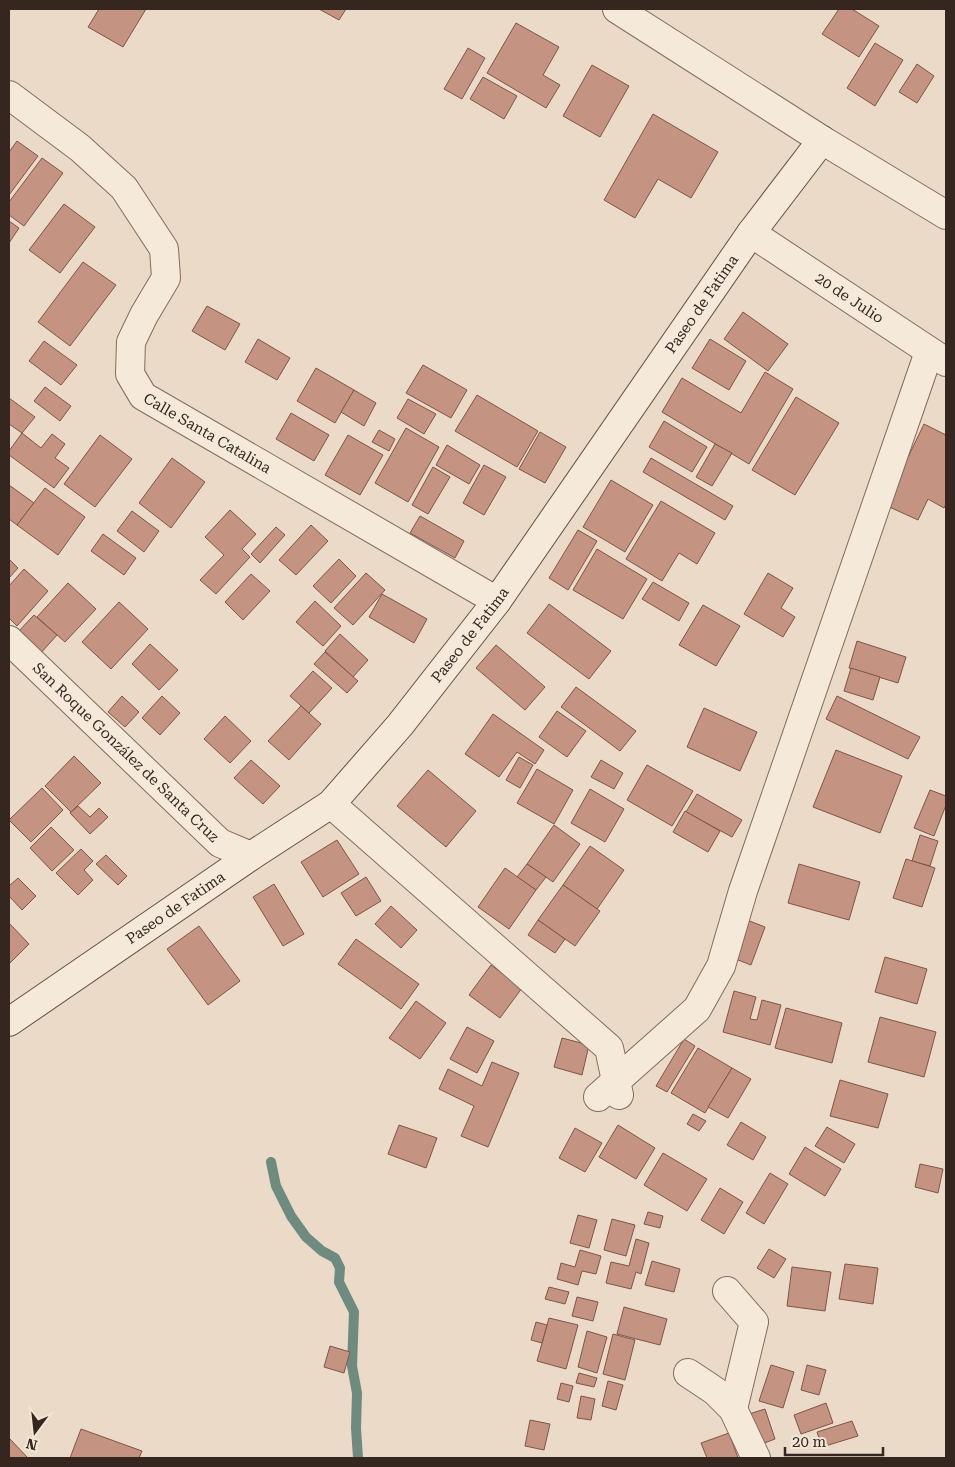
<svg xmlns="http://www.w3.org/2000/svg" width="955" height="1467" font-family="'Roboto Serif',serif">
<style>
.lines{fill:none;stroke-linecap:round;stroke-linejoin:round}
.stream{stroke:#6f8b80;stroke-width:10}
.building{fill:#c49381;stroke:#805547}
.street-casing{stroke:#836c5e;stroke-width:30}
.secondary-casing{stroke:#654e41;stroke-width:30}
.street{stroke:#f5e9d9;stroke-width:28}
.secondary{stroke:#f5e9d9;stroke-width:28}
.labels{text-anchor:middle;stroke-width:5;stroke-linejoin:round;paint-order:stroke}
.street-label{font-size:15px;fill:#352720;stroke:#f2e6d6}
</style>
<rect width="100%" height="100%" fill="#eadac7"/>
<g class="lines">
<!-- stream -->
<polyline class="stream" points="271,1162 276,1186 291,1216 306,1237 322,1251 335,1258 340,1268 339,1282 354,1312 352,1366 357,1393 356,1428 358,1458"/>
</g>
<!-- building -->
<g class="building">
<polygon points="99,9 146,9 123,47 88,27"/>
<polygon points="319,9 346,9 339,20"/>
<polygon points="839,9 852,9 879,26 859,57 822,34"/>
<polygon points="516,23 559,47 543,75 560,85 546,108 487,73"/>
<polygon points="875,43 903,60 875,106 847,88"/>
<polygon points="468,48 485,58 462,99 444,89"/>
<polygon points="917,64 934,76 917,103 899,92"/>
<polygon points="592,65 629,86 600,137 563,116"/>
<polygon points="483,77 517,96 504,119 470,99"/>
<polygon points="653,114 718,152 691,198 658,179 635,218 604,200"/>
<polygon points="17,141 38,156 9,195 9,152"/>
<polygon points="42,158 63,173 24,226 9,215 9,202"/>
<polygon points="64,204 95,227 60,273 29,250"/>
<polygon points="9,221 19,228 9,243"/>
<polygon points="83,262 116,285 70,346 38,322"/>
<polygon points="207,306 240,324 225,350 192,331"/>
<polygon points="743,312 788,344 768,371 724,339"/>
<polygon points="258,339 290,358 277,380 245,362"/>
<polygon points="710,339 746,361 729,390 692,368"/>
<polygon points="44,341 77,365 61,385 29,361"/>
<polygon points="423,365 467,390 451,418 406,393"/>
<polygon points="316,368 354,390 335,423 297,401"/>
<polygon points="765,372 793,389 749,464 662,412 682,378 741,413"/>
<polygon points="45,387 71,406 60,421 34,401"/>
<polygon points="354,390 376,403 364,426 341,412"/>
<polygon points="477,395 538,431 517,467 455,431"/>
<polygon points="796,397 839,423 795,495 752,470"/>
<polygon points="9,398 35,417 22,433 9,424"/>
<polygon points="408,399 436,414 424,434 397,418"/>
<polygon points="291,413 329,435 314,461 276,439"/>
<polygon points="664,421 707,447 692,472 649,447"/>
<polygon points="924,424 946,435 946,504 944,508 928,499 918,520 885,505"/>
<polygon points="406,428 439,447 408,502 375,483"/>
<polygon points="379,430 395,439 389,451 372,442"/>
<polygon points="540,432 566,447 545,483 519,469"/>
<polygon points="22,433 41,448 52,434 65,444 55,458 69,468 54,488 9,455 9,451"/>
<polygon points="100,435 132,459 95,507 64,484"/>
<polygon points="348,435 383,455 360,495 325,475"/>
<polygon points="715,444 732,453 712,486 696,477"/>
<polygon points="447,445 480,465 469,484 436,465"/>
<polygon points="172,458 205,482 171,528 139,503"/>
<polygon points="651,458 733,506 725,520 643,472"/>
<polygon points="484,465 506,477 484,515 463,503"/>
<polygon points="433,467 450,477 428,514 412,505"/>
<polygon points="611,480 653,505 625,552 583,527"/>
<polygon points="9,485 34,503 17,525 9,519"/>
<polygon points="45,488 85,517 58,555 17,525"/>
<polygon points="661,501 715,533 697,564 679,553 662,581 626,559"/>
<polygon points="230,510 256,534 242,549 250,557 216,594 200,580 224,555 205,537"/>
<polygon points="132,511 159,531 144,552 117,531"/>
<polygon points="420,516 464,541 455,558 410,533"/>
<polygon points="311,525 328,541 296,575 279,560"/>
<polygon points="276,527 285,535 260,563 251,554"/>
<polygon points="578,530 597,541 568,590 549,578"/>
<polygon points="103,534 136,558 124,575 91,551"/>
<polygon points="597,549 647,579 623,619 573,590"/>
<polygon points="9,559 18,568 9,578"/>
<polygon points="339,559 356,576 331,603 313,586"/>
<polygon points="24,569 48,591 17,626 9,618 9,586"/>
<polygon points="366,573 385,590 353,625 334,608"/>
<polygon points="768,573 793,588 781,608 795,617 783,637 744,614"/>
<polygon points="251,574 270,591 243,620 225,602"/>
<polygon points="653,582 689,603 679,621 642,599"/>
<polygon points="68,583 96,609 65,642 37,617"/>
<polygon points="382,594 427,619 414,643 369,617"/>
<polygon points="315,601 341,626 323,646 296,622"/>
<polygon points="119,602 148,629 111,669 82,642"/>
<polygon points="549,604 611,651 589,679 527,633"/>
<polygon points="703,605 740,626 716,666 679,645"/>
<polygon points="34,615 57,635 39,655 16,634"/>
<polygon points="340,634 368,660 353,677 325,651"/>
<polygon points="857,641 906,657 898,683 849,668"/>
<polygon points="150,644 178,670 159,690 132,664"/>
<polygon points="496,645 545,687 525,710 476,668"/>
<polygon points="325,652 358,681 347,693 314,664"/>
<polygon points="851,668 880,677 873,700 844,691"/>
<polygon points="313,671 332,688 309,713 290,696"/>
<polygon points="576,687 636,731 620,751 561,707"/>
<polygon points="122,696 139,712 125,727 108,712"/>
<polygon points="162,696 180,713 160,735 142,718"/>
<polygon points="837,696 920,737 908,759 826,719"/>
<polygon points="301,706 321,724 289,760 268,741"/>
<polygon points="704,708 757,732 740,771 687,747"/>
<polygon points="557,711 586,731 567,757 539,737"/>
<polygon points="493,714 544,750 535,764 517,752 499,777 465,754"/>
<polygon points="225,716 251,741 230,763 204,739"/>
<polygon points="836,750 902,776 880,833 813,807"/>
<polygon points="74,756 101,783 71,812 45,786"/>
<polygon points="519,757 533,765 520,788 506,780"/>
<polygon points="251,760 280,786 263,804 234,778"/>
<polygon points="601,760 623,773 614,789 591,777"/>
<polygon points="647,765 693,791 672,826 627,800"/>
<polygon points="537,769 573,790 554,824 517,803"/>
<polygon points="428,770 476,811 446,847 397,806"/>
<polygon points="42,788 63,810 31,842 9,820"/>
<polygon points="590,789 624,809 605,842 571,823"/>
<polygon points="930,790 946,796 946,805 934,836 914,828"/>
<polygon points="697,794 742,820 732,837 686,812"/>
<polygon points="78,806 90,817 99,808 108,817 90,834 70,813"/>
<polygon points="685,811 720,831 708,852 673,832"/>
<polygon points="554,825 580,844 553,882 527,864"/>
<polygon points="51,827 74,850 52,871 30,848"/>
<polygon points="920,835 938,841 930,866 912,861"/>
<polygon points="337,840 359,874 323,897 301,862"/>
<polygon points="590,846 624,870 597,909 563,885"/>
<polygon points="81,849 93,861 84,870 93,880 78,895 56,873"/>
<polygon points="106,855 127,876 118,885 96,864"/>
<polygon points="906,859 935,868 922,907 893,898"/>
<polygon points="527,864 546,877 536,890 517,877"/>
<polygon points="799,864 860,882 849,920 788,903"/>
<polygon points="505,868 536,890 509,929 478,907"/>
<polygon points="366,877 381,901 356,916 341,893"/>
<polygon points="18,878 36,896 22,910 9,896 9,886"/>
<polygon points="274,884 304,934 283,946 253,897"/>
<polygon points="563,885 600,911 575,946 538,920"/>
<polygon points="391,906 417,930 401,948 375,924"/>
<polygon points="538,920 565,939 555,953 528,935"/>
<polygon points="747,920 765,927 751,965 733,958"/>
<polygon points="9,923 29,944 9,964"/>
<polygon points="199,926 240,981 208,1005 167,949"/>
<polygon points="356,939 419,984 401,1009 338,964"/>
<polygon points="885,957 927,969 917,1004 875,992"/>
<polygon points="491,965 522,988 500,1018 469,995"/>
<polygon points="734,991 756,997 750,1019 757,1020 762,1000 781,1005 770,1045 723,1032"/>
<polygon points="416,1001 446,1023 420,1059 389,1038"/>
<polygon points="786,1008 842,1023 832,1063 775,1048"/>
<polygon points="880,1017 936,1032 924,1077 868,1062"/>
<polygon points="467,1027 494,1041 477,1073 450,1059"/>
<polygon points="562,1038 589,1045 582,1075 554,1067"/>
<polygon points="684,1039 695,1046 667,1092 656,1086"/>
<polygon points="698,1048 732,1068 705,1113 671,1093"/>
<polygon points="492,1062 519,1073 488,1147 461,1136 474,1106 439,1089 448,1069 482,1086"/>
<polygon points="732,1068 751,1079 728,1118 708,1107"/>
<polygon points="840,1080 888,1094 878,1128 830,1116"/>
<polygon points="693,1114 706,1121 699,1131 687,1124"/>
<polygon points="741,1122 766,1137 753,1160 727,1145"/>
<polygon points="399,1125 437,1138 426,1168 388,1154"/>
<polygon points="618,1125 655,1148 636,1179 599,1157"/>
<polygon points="827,1127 855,1144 844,1163 815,1146"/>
<polygon points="575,1128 602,1143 585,1172 559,1158"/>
<polygon points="805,1147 841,1169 825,1196 789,1174"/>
<polygon points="663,1153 707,1179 687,1211 644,1185"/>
<polygon points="920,1164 943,1169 938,1193 915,1187"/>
<polygon points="770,1173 788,1184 764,1224 746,1213"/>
<polygon points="720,1188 743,1202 724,1234 701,1220"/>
<polygon points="648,1212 663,1216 660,1228 644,1224"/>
<polygon points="578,1215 597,1220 589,1248 570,1243"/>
<polygon points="612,1219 635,1225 626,1256 604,1250"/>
<polygon points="636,1239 649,1243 641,1274 636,1272 631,1289 606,1283 611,1262 629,1266"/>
<polygon points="769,1249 786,1259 774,1278 757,1268"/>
<polygon points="580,1250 601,1256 596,1274 582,1271 578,1285 557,1279 561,1263 575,1267"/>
<polygon points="652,1261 680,1269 674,1292 645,1285"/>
<polygon points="845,1264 878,1268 873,1304 839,1299"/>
<polygon points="792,1267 831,1272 825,1311 787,1306"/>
<polygon points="549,1287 569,1292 565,1304 545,1299"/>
<polygon points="577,1297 598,1302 593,1321 572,1316"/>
<polygon points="624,1307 667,1319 660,1345 617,1334"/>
<polygon points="549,1318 578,1325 566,1369 537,1361"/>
<polygon points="536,1322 547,1325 542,1343 531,1340"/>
<polygon points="587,1331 607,1337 597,1373 578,1367"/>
<polygon points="613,1334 635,1340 625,1380 603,1374"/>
<polygon points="330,1346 350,1352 344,1373 324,1367"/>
<polygon points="771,1365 794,1372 783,1408 759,1401"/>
<polygon points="807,1365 826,1370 819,1395 801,1390"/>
<polygon points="579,1373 597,1378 594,1387 576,1383"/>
<polygon points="608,1381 623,1385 616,1410 602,1406"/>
<polygon points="561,1383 573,1386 569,1402 557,1399"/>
<polygon points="581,1396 595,1399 591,1420 577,1418"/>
<polygon points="826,1403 833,1423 801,1434 794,1415"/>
<polygon points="765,1409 775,1439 759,1445 749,1414"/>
<polygon points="530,1420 550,1424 544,1450 525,1446"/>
<polygon points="852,1421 858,1436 822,1447 817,1432"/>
<polygon points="81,1429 142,1451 139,1458 70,1458"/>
<polygon points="729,1433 738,1458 707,1458 701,1443"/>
<polygon points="9,1438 28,1458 9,1458"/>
</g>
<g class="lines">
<defs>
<g id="street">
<polyline points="617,9 822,140 946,215"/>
<path id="s1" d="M 9,95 L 80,148 L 124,188 L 164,249 L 166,278 L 144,315 L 131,342 L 130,374 L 143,396 L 497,601"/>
<path id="s2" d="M 751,233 L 946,362"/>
<path id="s3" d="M 9,640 L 220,843 L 251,856"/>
<polyline points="331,804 609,1048 619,1095"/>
<polyline points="598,1097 697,1009 721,966 743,891 929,352"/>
<polyline points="727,1291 754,1322 733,1409"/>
<polyline points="688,1373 715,1391 733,1409 756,1458"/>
</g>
<g id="secondary">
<path id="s4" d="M 9,1022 L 251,856 L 331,804 L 400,725 L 497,601 L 751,233 L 822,140"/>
</g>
</defs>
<!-- street casing -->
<use href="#street" class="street-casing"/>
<!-- secondary casing -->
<use href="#secondary" class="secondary-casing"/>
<!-- street -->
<use href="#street" class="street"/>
<!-- secondary -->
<use href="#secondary" class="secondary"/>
</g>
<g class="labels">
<!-- street labels -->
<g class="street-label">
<text dy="5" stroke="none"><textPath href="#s2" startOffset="118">20 de Julio</textPath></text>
<text dy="5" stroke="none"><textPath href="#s4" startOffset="1012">Paseo de Fatima</textPath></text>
<text dy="5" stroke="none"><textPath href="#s1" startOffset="455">Calle Santa Catalina</textPath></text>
<text dy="5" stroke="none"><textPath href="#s4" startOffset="608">Paseo de Fatima</textPath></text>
<text dy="5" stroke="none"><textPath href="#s3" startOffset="162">San Roque González de Santa Cruz</textPath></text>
<text dy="5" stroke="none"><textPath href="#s4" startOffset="202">Paseo de Fatima</textPath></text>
</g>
</g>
<!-- border -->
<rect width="955" height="1467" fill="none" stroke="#352720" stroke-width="20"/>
<!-- north arrow -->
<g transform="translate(35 1432) rotate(195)" stroke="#f2e6d6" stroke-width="4" paint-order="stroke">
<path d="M0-4L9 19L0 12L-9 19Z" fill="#352720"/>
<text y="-8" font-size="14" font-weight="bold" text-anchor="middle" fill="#352720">N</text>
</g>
<!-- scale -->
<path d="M785 1447v8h98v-8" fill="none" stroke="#352720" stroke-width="2.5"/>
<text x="792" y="1447" font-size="15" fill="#352720" stroke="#f2e6d6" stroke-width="4" paint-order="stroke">20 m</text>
</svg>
